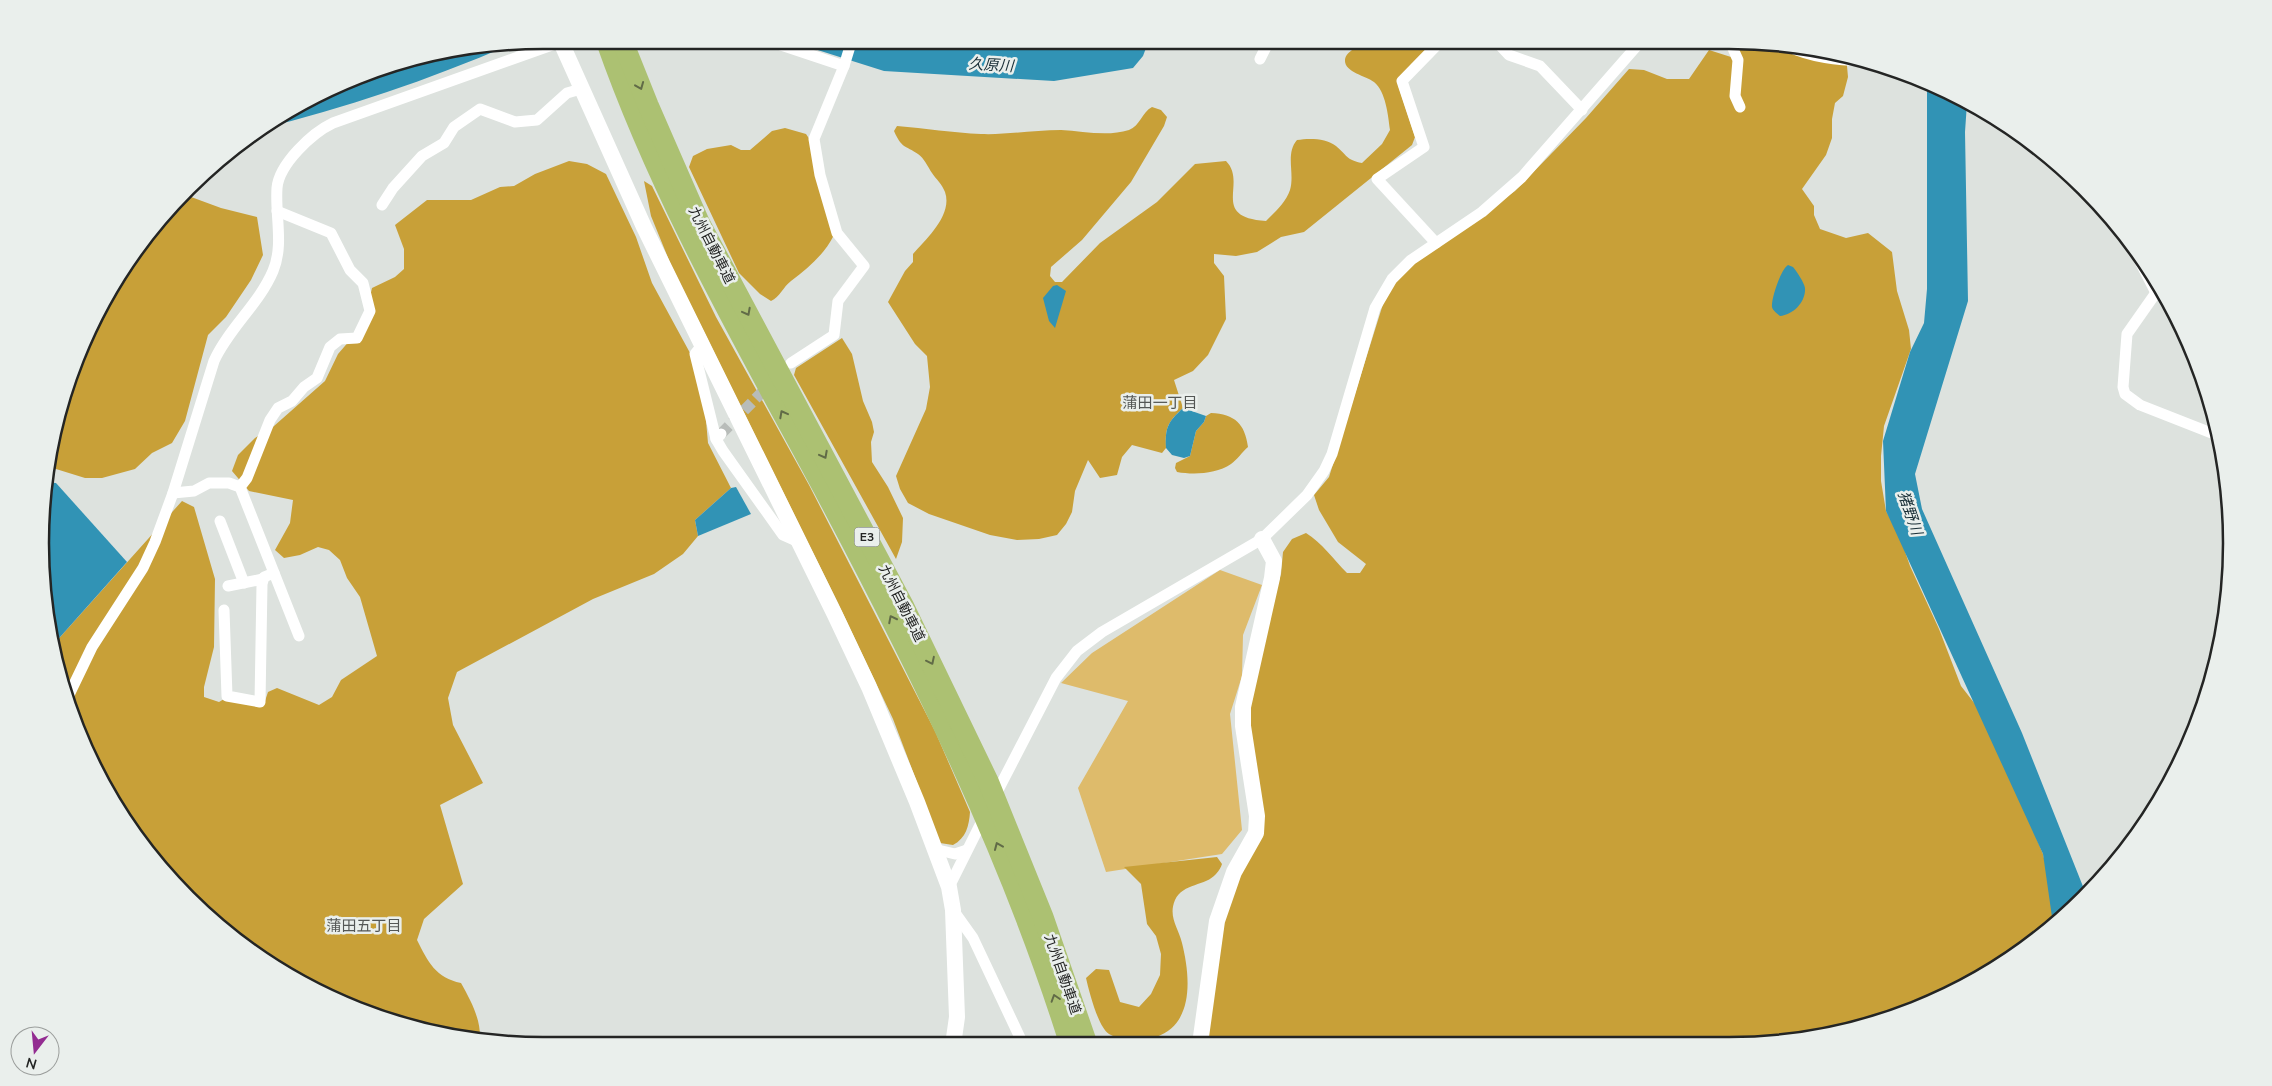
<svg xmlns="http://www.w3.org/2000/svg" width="2272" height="1086" font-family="'Nunito Sans','Noto Sans JP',sans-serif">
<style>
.green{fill:#debb6b}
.forest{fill:#c8a038}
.water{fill:#3193b5}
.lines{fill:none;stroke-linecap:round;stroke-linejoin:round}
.street-tunnel{stroke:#b8bcb9;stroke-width:11;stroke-dasharray:11 5.5;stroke-linecap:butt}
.street{stroke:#fff;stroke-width:11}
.secondary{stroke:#fff;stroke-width:16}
.highway{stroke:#acc172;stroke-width:21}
.oneway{stroke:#616b47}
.labels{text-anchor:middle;stroke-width:5;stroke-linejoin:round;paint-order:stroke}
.shield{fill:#eaefec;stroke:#5f6260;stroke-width:1}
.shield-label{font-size:12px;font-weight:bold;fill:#242524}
.street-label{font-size:14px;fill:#242524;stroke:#eaefec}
.water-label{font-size:15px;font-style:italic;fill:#182e36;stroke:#eaefec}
.neighbourhood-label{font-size:15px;fill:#545755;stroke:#eaefec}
.rim{fill:none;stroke:#242524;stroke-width:2.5}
</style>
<rect width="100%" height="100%" fill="#dde2de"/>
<!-- green -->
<polygon class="green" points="1220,570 1262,585 1243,635 1242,676 1230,714 1242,830 1222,854 1106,872 1078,788 1128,701 1061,683 1092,653"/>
<!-- forest -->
<g class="forest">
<path d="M 1362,40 L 1436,40 L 1398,85 L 1415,137 L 1412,145 L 1304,232 L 1281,237 L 1257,252 L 1236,256 L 1214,254 L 1214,263 L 1224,276 L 1226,319 L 1208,355 L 1193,371 L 1174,380 L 1183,408 C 1168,422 1165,427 1166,448 L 1162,453 L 1132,445 L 1122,457 L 1117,475 L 1100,478 L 1088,460 L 1075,491 L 1072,512 L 1066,524 L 1057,535 L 1039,539 L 1017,540 L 990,535 L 929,514 L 908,503 L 900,489 L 896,476 L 926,409 L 930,387 L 927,356 L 915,344 L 888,302 L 905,271 L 913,262 L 913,254 C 926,239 953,215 945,192 C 942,184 936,179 932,173 C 928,167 924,158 918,154 C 905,145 902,149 894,131 L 897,126 C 925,128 953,133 981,134 C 1007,135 1034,130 1061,130 C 1083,131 1107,137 1129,130 C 1140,126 1142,112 1152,107 L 1161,110 L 1167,117 L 1164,126 L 1131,182 L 1082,240 L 1051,267 L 1050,276 L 1055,282 L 1062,282 L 1100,243 L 1157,202 L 1195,164 L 1226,161 C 1248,183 1209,217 1266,221 C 1275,212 1286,202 1290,190 C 1295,173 1285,154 1297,140 C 1309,138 1326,138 1336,146 C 1347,155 1346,160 1362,163 L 1382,144 L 1390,130 C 1388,115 1386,92 1374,82 C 1366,76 1344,72 1345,60 C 1346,50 1359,49 1362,40 Z"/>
<path d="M 1723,40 L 1827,50 L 1846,55 L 1848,77 L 1843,96 L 1835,103 L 1832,119 L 1832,138 L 1826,155 L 1802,189 L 1814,206 L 1814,215 L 1820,229 L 1846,238 L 1868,233 L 1892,252 L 1897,291 L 1909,330 L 1911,349 L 1884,426 L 1881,456 L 1881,481 L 1886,511 L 1900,537 L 1910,566 L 1939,629 L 1961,686 L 1975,704 L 2009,773 L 2043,854 L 2051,889 L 2054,923 L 2035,942 L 1922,1008 L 1795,1042 L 1207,1044 L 1226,910 L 1233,889 L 1254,847 L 1244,721 L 1268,617 L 1281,574 L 1283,552 L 1292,539 L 1306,533 C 1322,543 1333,559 1347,573 L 1360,573 L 1366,564 L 1338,542 L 1319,510 L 1314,495 L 1329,477 L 1383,304 L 1395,283 L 1415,263 L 1515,191 L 1586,118 L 1629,69 L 1644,70 L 1667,79 L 1689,79 L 1709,50 L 1731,57 Z"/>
<path d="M 785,128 L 806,134 L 810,140 L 834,235 C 824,255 808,268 791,281 C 783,287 780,297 771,301 L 760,294 L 739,273 L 689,167 L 693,156 L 707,149 L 731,145 L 741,150 L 750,150 L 772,131 Z"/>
<path d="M 569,161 L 587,164 L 606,174 L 636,237 L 652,283 L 702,375 L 708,443 L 731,488 L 695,520 L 698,536 L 683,554 L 654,574 L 593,599 L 457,672 L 448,698 L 453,725 L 483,783 L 440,805 L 463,884 L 424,919 L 417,940 C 428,962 436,978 461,983 C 471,1001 481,1019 480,1040 L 445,1036 L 350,1008 L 264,961 L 211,921 L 144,849 L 92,766 L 67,704 L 53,645 L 182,501 L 194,507 L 215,579 L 214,647 L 204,687 L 204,697 L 219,702 L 224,699 L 263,707 L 268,692 L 277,688 L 319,705 L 332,697 L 341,680 L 377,656 L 360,597 L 347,578 L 340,560 L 329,550 L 318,547 L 300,555 L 284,558 L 275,550 L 290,523 L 293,500 L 249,491 L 232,471 L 238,455 L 255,438 L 274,426 L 325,381 L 338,354 L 357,332 L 366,314 L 372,288 L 395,277 L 404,269 L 404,249 L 395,225 L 427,200 L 471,200 L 500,187 L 514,186 L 535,174 Z"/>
<path d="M 644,181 L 652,186 L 716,317 L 809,485 L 935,731 L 970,812 C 969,826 966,838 953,845 L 940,843 L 893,719 L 838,603 L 671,265 L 651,216 Z"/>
<polygon points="183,194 221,208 257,217 263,255 251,280 226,317 208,335 185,421 172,443 152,453 135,469 102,478 85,478 56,469 48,465 50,445 78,350 125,264 165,211"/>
<polygon points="842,338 852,354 863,401 872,422 874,432 871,442 872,462 888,487 903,518 902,542 896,559 794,375 796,368"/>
<path d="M 1211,413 C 1235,414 1245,424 1248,447 C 1242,452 1237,460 1231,464 C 1216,474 1194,475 1177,472 L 1175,468 L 1176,463 L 1190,456 L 1196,431 L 1204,422 L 1206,416 Z"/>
<path d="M 1217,857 L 1222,864 C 1221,867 1219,871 1216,874 C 1206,886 1183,883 1175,900 C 1168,917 1178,927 1182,943 C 1190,975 1195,1024 1156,1037 C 1137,1043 1127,1044 1109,1034 C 1098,1027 1089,991 1086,978 L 1096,969 L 1109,970 L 1120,1002 L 1139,1007 L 1151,994 L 1160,975 L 1161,954 L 1156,936 L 1147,924 L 1141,884 L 1124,867 Z"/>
</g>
<!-- water -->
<g class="water">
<polygon points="786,40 899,40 1056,50 1066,50 1089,40 1149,40 1143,56 1133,68 1054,81 884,71"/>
<path d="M 514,43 C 431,79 347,108 259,129 C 314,92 379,62 445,50 C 467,46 491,45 514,43 Z"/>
<polygon points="1927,81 1967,103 1965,132 1968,301 1915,474 1922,509 2022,733 2084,889 2085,892 2053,924 2043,854 1886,511 1883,441 1910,352 1924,323 1927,289"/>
<path d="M 1788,265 L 1793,267 C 1797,272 1804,282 1805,288 C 1806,302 1793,315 1780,316 C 1777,313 1773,311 1772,307 C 1771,299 1781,269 1788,265 Z"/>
<polygon points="1057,285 1066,291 1055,328 1049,321 1043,298 1053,286"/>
<path d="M 1183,408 L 1206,416 L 1204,422 L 1196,431 L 1190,456 L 1184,458 L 1172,455 L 1166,448 C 1165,427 1168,422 1183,408 Z"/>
<polygon points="46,482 56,483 127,562 53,645 44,609 40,543"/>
<polygon points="736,487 751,514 698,536 695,520 731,488"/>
</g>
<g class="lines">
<!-- street-tunnel -->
<polyline class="street-tunnel" points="721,434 770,384"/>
<!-- street -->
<g class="street">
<polyline points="766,40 844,66"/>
<polyline points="930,40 945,40"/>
<polyline points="1495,40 1509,55 1540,66 1582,110"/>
<polyline points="1729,40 1738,60 1735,96 1740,107"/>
<path d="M 1787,46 C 1813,58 1837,60 1865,61"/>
<polyline points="1260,59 1266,47 1264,40"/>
<polyline points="382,205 393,188 422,156 444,143 454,127 480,109 515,122 537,120 567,93 581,89"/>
<polyline points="1436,243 1377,179 1424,147 1402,81 1442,40"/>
<polyline points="2131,244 2155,291"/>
<polyline points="2160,287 2127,334 2123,387 2125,394 2140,405 2219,436"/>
<polyline points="703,344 695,354 716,439"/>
<polyline points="791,363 834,335 838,301 864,266 837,233 820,175 814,139 844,66 852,40"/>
<polyline points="721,434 716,439 723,451 783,535 801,543"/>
<polyline points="240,487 247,478 270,420 278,408 292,401 304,387 317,378 330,347 340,339 357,338 370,311 363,283 350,270 331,233 277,211"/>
<polyline points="173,493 194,491 209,483 229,483 240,487 299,636"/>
<polyline points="220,521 244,583"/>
<polyline points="228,586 263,579"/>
<polyline points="224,610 227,696 260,702 262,584 264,577 274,573"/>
<path d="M 66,701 L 92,647 L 143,568 L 155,542 L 173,493 L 214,361 C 229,328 259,304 273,271 C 284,245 275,216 277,188 C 279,164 312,133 333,123 L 566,40"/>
<polyline points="995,796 1056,678 1077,651 1102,632 1262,539 1307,495 1324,471 1332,454 1375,308 1392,279 1411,260 1482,212 1522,177 1642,40"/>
<polyline points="934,849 955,854 967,850"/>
<polyline points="949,887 985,815"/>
<polyline points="953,910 973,938 1023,1044"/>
</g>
<!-- secondary -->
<g class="secondary">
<polyline points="560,40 644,227 835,615 869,687 917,802 949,887 953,910 957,1017 953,1045"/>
<polyline points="1200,1044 1217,921 1234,872 1256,833 1257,816 1243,726 1243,707 1272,578 1274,561 1262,539"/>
</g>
<!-- highway -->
<g class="highway">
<path d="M 606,40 C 662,200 747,346 827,495 C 921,672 1010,852 1070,1044"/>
<polyline points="622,40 648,105 699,222 904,607 988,781 1043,917 1087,1044"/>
</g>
</g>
<!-- one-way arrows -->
<defs><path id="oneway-chevron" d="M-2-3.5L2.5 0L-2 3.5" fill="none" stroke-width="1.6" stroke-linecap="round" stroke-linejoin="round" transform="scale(1.25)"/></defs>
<g class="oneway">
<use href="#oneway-chevron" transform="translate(640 86) rotate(68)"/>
<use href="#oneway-chevron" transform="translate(747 312) rotate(62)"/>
<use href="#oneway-chevron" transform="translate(783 414) rotate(-118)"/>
<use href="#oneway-chevron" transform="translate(824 455) rotate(62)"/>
<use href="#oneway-chevron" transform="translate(892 619) rotate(-117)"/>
<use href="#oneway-chevron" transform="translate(931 661) rotate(64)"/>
<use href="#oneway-chevron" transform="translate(998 846) rotate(-113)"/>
<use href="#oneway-chevron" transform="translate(1055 998) rotate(-108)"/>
</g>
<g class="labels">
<!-- shield labels -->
<rect class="shield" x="854.5" y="527.5" width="25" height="19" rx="4"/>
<g class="shield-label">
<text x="867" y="541">E3</text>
</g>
<!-- street labels -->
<g class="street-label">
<text transform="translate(712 245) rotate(63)" y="5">九州自動車道</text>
<text transform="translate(902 603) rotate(63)" y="5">九州自動車道</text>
<text transform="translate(1063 974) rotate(71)" y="5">九州自動車道</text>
</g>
<!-- water labels -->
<g class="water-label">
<text transform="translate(991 65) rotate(3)" y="5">久原川</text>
<text transform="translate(1910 513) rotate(71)" y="5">猪野川</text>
</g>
<!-- neighbourhood labels -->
<g class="neighbourhood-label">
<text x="1160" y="408">蒲田一丁目</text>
<text x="364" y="931">蒲田五丁目</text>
</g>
</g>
<!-- crop -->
<path d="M0 0H2272V1086H0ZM543 49H1729A494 494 0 0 1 2223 543V543A494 494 0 0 1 1729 1037H543A494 494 0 0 1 49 543V543A494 494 0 0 1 543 49Z" fill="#eaefec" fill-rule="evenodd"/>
<path class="rim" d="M543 49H1729A494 494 0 0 1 2223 543V543A494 494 0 0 1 1729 1037H543A494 494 0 0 1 49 543V543A494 494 0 0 1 543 49Z"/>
<!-- north arrow -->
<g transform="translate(35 1051) rotate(196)"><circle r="24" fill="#eaefec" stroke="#9b9e9c"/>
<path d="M0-4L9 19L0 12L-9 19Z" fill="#932c91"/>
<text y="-8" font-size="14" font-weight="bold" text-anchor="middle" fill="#242524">N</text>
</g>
</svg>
